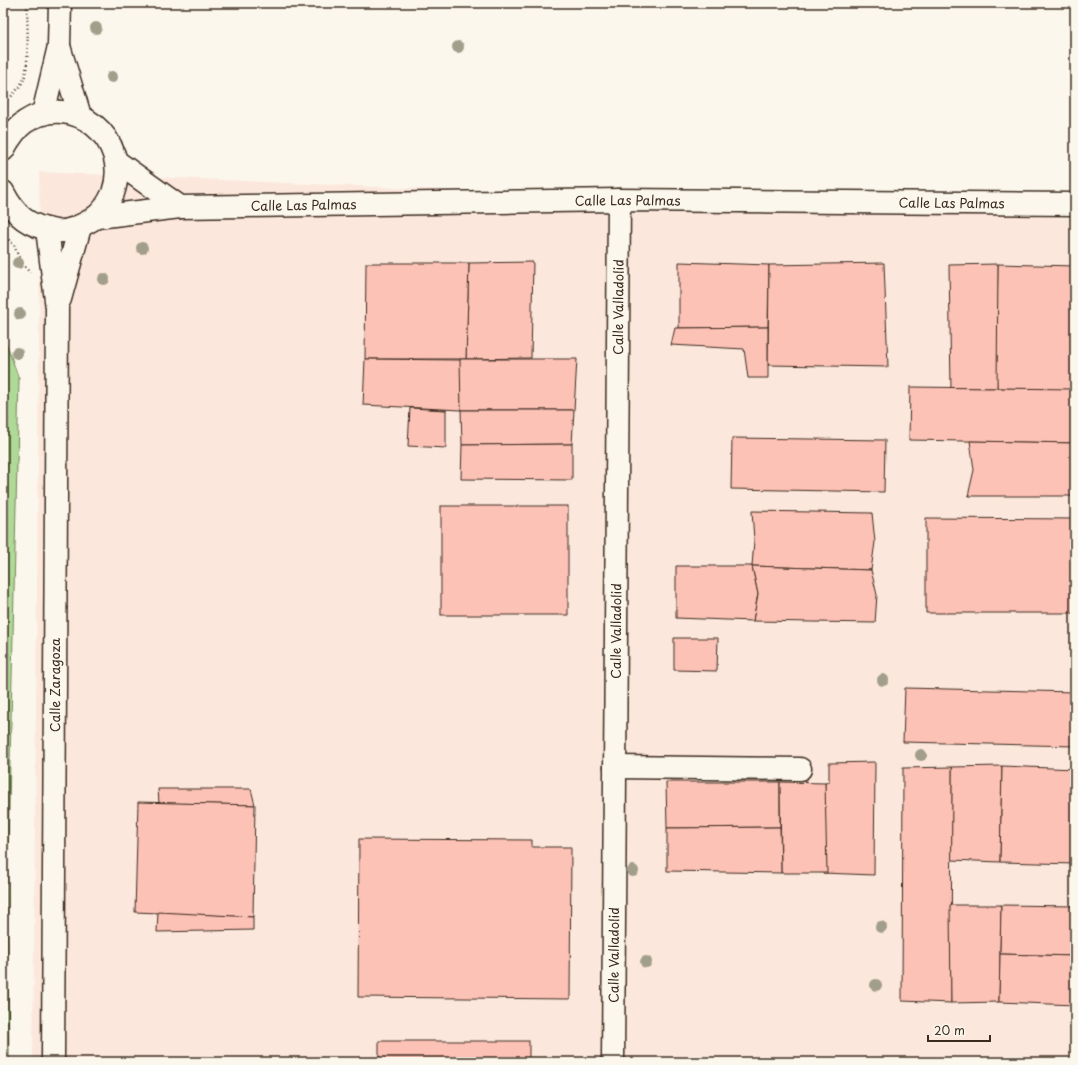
<svg xmlns="http://www.w3.org/2000/svg" width="1078" height="1065" font-family="'Playpen Sans',sans-serif">
<style>
.built{fill:#fce7dc}
.green{fill:#afd996;stroke:#75825a}
.building{fill:#fdc2b6;stroke:#3b2a1e}
.lines{fill:none;stroke-linecap:round;stroke-linejoin:round}
.minor-casing{stroke:#3b2a1e;stroke-width:25}
.path{stroke:#3b2a1e;stroke-width:2.5;stroke-dasharray:1 3;stroke-linecap:butt}
.minor{stroke:#fbf7ec;stroke-width:22}
.tree{fill:#a19e8b}
.labels{text-anchor:middle;stroke-width:4;stroke-linejoin:round;paint-order:stroke}
.street-label{font-size:13px;fill:#3b2a1e;stroke:#fbf7ec}
</style>
<rect width="100%" height="100%" fill="#fbf7ec"/>
<filter id="ink" filterUnits="userSpaceOnUse"><feTurbulence type="fractalNoise" baseFrequency=".025" numOctaves="2"/><feDisplacementMap in="SourceGraphic" scale="8" xChannelSelector="R" yChannelSelector="G"/><feConvolveMatrix kernelMatrix="1 2 1 2 8 2 1 2 1" color-interpolation-filters="sRGB"/></filter>
<g filter="url(#ink)">
<!-- built -->
<polygon class="built" points="39,172 1075,218 1075,1062 33,1062 40,228"/>
<!-- green -->
<polygon class="green" points="3,334 19,379 7,890 9,1062 3,1062"/>
<!-- building -->
<g class="building">
<polygon points="533,262 531,358 466,359 469,263"/>
<polygon points="679,262 769,265 768,327 679,328"/>
<polygon points="366,263 469,263 466,359 365,359"/>
<polygon points="884,263 888,367 768,365 769,265"/>
<polygon points="998,264 1075,266 1075,390 997,388 996,368"/>
<polygon points="998,264 997,388 951,388 949,265"/>
<polygon points="768,327 768,378 748,378 744,349 671,345 675,328"/>
<polygon points="365,359 462,360 461,410 363,405"/>
<polygon points="460,359 577,359 574,410 461,410"/>
<polygon points="910,387 1075,389 1075,443 909,440"/>
<polygon points="410,408 446,410 446,448 408,446"/>
<polygon points="461,410 574,410 572,444 462,445"/>
<polygon points="732,438 885,440 884,492 731,489"/>
<polygon points="970,441 1075,443 1075,496 968,496 974,470"/>
<polygon points="572,444 572,480 461,479 462,445"/>
<rect x="441" y="506" width="127" height="109"/>
<polygon points="752,511 872,513 875,542 871,570 752,566 754,540"/>
<polygon points="926,518 1075,519 1075,613 926,613"/>
<polygon points="676,566 752,566 758,594 753,621 676,618"/>
<polygon points="752,566 871,570 877,595 875,623 753,621 758,594"/>
<polygon points="674,638 718,638 717,671 674,670"/>
<polygon points="905,688 1075,692 1075,746 903,742"/>
<polygon points="875,762 874,875 822,873 825,783 829,782 829,763"/>
<polygon points="1002,766 1000,862 951,860 952,767"/>
<polygon points="1002,766 1075,769 1075,864 1000,862"/>
<polygon points="952,767 951,1003 902,1001 903,768"/>
<polygon points="666,782 780,782 780,827 667,828"/>
<polygon points="780,782 825,783 827,873 781,873"/>
<polygon points="158,789 251,789 255,805 159,803"/>
<polygon points="138,802 255,805 253,917 135,912"/>
<polygon points="780,827 781,873 667,871 667,828"/>
<polygon points="359,839 532,840 532,847 571,847 570,999 358,997"/>
<polygon points="950,905 1001,905 999,1002 951,1003"/>
<polygon points="1001,905 1075,906 1075,956 1000,954"/>
<polygon points="158,912 253,917 253,930 157,932"/>
<polygon points="1000,954 1075,956 1075,1005 999,1002"/>
<rect x="379" y="1041" width="150" height="21"/>
</g>
<g class="lines">
<defs>
<g id="minor">
<polyline points="59,46 80,116"/>
<polyline points="43,114 59,46 60,3"/>
<path d="M 3,150 C 9,139 15,129 25,122 C 73,90 132,139 113,193 C 109,202 102,213 93,219 C 83,225 69,233 56,231 C 28,226 16,217 3,192"/>
<path id="s1" d="M 117,162 L 180,207 L 619,200 L 1075,204"/>
<polyline points="97,217 180,207"/>
<polyline points="47,229 57,308 53,1062"/>
<polyline points="60,299 80,227"/>
<polyline points="615,767 800,769"/>
<path id="s2" d="M 613,1062 L 619,200"/>
</g>
</defs>
<!-- minor casing -->
<use href="#minor" class="minor-casing"/>
<!-- path -->
<g class="path">
<path d="M 3,105 C 10,98 18,90 23,81 C 30,67 27,20 27,3"/>
<polyline points="3,234 14,245 21,262 30,273"/>
</g>
<!-- minor -->
<use href="#minor" class="minor"/>
</g>
<!-- trees -->
<g class="tree">
<circle cx="96" cy="28" r="6"/>
<circle cx="458" cy="47" r="6"/>
<circle cx="112" cy="77" r="6"/>
<circle cx="142" cy="248" r="6"/>
<circle cx="18" cy="263" r="6"/>
<circle cx="104" cy="279" r="6"/>
<circle cx="20" cy="314" r="6"/>
<circle cx="17" cy="353" r="6"/>
<circle cx="883" cy="680" r="6"/>
<circle cx="921" cy="755" r="6"/>
<circle cx="633" cy="871" r="6"/>
<circle cx="881" cy="927" r="6"/>
<circle cx="646" cy="962" r="6"/>
<circle cx="876" cy="985" r="6"/>
</g>
</g>
<g class="labels">
<!-- street labels -->
<g class="street-label">
<text dy="5" stroke="none"><textPath href="#s1" startOffset="525">Calle Las Palmas</textPath></text>
<text dy="5" stroke="none"><textPath href="#s1" startOffset="849">Calle Las Palmas</textPath></text>
<text dy="5" stroke="none"><textPath href="#s1" startOffset="201">Calle Las Palmas</textPath></text>
<text dy="5" stroke="none"><textPath href="#s2" startOffset="755">Calle Valladolid</textPath></text>
<text dy="5" stroke="none"><textPath href="#s2" startOffset="431">Calle Valladolid</textPath></text>
<text transform="translate(55 685) rotate(-90)" y="5">Calle Zaragoza</text>
<text dy="5" stroke="none"><textPath href="#s2" startOffset="107">Calle Valladolid</textPath></text>
</g>
</g>
<!-- margin -->
<rect width="1078" height="1065" fill="none" stroke="#fbf7ec" stroke-width="16"/>
<rect x="8" y="8" width="1062" height="1049" fill="none" stroke="#3b2a1e" stroke-width="1.5" filter="url(#ink)"/>
<!-- scale -->
<path d="M928 1035v6h62v-6" fill="none" stroke="#3b2a1e" stroke-width="2"/>
<text x="934" y="1035" font-size="12" fill="#3b2a1e" stroke="#fbf7ec" stroke-width="3" paint-order="stroke">20 m</text>
</svg>
